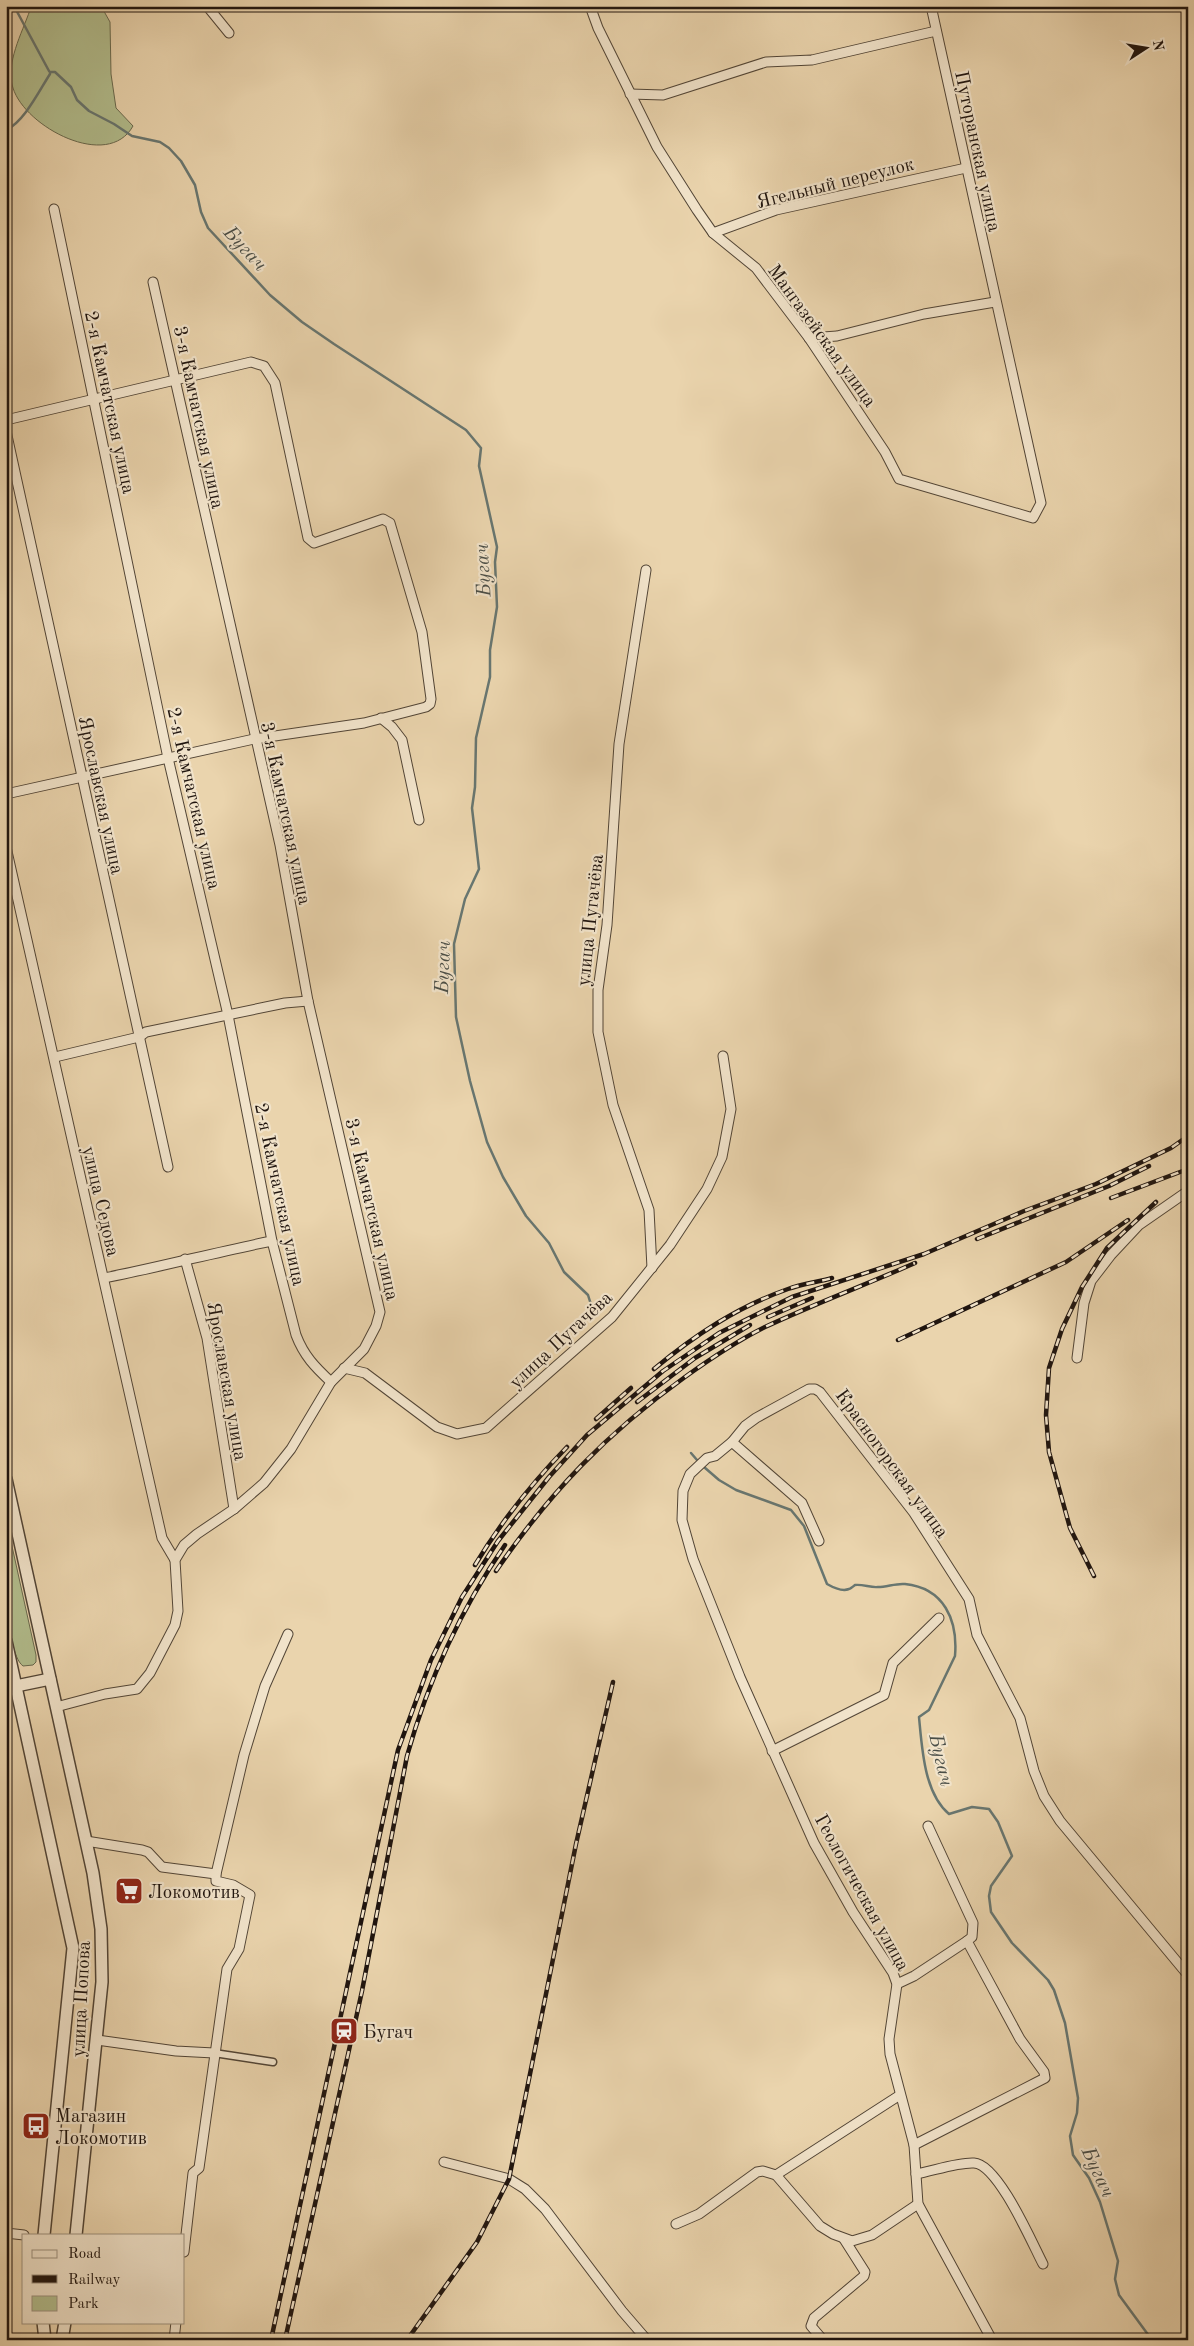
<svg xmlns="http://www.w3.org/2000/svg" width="1194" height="2346" font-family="'Old Standard TT',serif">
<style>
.green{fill:#b2bd8d;stroke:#69694e}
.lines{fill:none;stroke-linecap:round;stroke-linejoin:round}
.stream{stroke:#687670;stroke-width:2.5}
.pedestrian-casing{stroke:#524536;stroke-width:9}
.minor-casing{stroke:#524536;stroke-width:11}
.tertiary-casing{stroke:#524536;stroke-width:14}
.pedestrian{stroke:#f1e3ca;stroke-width:6}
.minor{stroke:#f1e3ca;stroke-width:9}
.tertiary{stroke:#f1e3ca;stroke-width:11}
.rail-casing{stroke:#20150f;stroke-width:4.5}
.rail{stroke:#f1e3ca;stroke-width:2.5;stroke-dasharray:8;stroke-linecap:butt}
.labels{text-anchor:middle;stroke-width:4.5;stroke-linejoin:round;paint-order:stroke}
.street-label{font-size:19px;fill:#20150f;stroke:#f1e3ca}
.poi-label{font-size:19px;fill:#20150f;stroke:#f1e3ca;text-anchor:start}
.water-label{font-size:20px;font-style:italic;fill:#4a4e47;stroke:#f1e3ca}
</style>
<rect width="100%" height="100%" fill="#ead4ad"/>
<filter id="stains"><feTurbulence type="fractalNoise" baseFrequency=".004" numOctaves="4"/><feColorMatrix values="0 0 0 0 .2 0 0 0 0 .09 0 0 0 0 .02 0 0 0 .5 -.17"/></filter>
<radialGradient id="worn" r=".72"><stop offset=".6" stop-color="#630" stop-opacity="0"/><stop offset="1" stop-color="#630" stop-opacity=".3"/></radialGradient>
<!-- green -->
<g class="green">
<path d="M 33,6 L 101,6 L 110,22 L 111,74 L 116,108 L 133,126 C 108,171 25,127 13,88 C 5,64 22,33 30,10 Z"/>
<path d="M 6,1519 L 36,1655 L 36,1662 L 33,1665 L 23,1666 C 3,1651 6,1546 6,1519 Z"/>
</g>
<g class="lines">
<!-- stream -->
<g class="stream">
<polyline points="14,6 49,71"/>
<path d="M 6,130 C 24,122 39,91 50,74 L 50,72 L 55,72 L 71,87 L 77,100 L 89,111 L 114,124 L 132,136 L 160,142 L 169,148 L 181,161 L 195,185 L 201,212 L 208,228 L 270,295 L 302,322 L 334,344 L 466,430 L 481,448 L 479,466 L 497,547 L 495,562 L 497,607 L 490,650 L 490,677 L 476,738 L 475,787 L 472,808 L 479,869 L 465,899 L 454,944 L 456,1017 L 470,1081 L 487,1142 L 503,1177 L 526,1216 L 549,1243 L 564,1272 L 588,1295 L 593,1311"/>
<polyline points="691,1453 697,1460"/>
<path d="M 704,1467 L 719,1480 L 736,1490 L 791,1510 L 804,1526 L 827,1584 C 834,1588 842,1592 849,1589 C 850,1589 855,1585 855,1585 C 863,1584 871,1588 878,1587 C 887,1587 896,1583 905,1584 C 944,1588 958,1620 955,1656 L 929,1710 L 919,1717 C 922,1748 924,1793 949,1814 L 972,1807 L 989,1809 L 998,1822 L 1012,1856 L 991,1886 L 989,1896 L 991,1912 L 1012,1943 L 1048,1980 L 1054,1990 L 1065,2023 L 1078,2098 L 1077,2113 L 1070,2136 L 1073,2155 L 1089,2178 L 1100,2202 L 1118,2261 L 1115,2279 L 1119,2295 L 1152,2340"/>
</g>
<defs>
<polyline id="pedestrian" points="214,2053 273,2062"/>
<g id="minor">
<polyline points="207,6 229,33"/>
<polyline points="590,6 598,28 657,147 697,210 713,233 756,268 809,338 885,452 899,479 1033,518 1041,503 931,6"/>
<polyline points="630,94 663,95 766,62 812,60 936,31"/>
<path d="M 54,209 L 168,758 L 228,1015 L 272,1241 L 296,1335 C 304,1356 315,1367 331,1382"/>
<polyline points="713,233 776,210 966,168"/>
<polyline points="809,338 837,336 924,314 995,302"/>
<polyline points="6,420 251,362 264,366 275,383 308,538 314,543 383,519 390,523 422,632 431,699 430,704 426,707 364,723 254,739 6,794"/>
<polyline points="6,431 168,1167"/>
<polyline points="646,570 619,744 607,925 598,990 598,1032 613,1105 649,1210 652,1268"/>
<polyline points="381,718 392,727 402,740 419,820"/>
<polyline points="6,847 162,1538 175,1560"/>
<polyline points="55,1057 139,1037 146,1032 285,1003 308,1001"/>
<polyline points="185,1259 207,1338 234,1509"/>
<path d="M 104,1278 C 161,1267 216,1252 272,1241"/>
<polyline points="1077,1358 1084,1303 1091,1281 1111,1255 1139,1225 1188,1191"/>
<polyline points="344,1368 365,1373 437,1427 457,1434 486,1428 612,1317 670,1245 707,1189 722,1157 731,1109 723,1056"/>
<polyline points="732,1442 802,1503 819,1541"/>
<polyline points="6,1688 16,1686"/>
<polyline points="56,1707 105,1694 137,1689 150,1673 175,1625 178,1611 175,1560 184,1545 197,1534 234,1509 264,1483 291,1449 331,1382 364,1349 376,1326 380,1312 308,1001 280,845 153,282"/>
<polyline points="772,1751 884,1695 893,1663 939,1618"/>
<polyline points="86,1841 142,1850 148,1852 162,1867 216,1874"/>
<polyline points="897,1984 914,1976 967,1941"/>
<polyline points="97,2040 176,2051 214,2053"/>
<polyline points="914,2145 1045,2078 1044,2072 1020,2039 967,1941 972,1937 973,1923 928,1826"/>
<polyline points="444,2162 509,2179 525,2189 545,2209 622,2311 647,2340"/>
<path d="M 916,2174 C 933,2171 958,2162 974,2163 C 998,2164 1032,2243 1043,2264"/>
<polyline points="776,2175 900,2095"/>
<polyline points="676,2224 699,2214 757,2172 763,2171 776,2175 820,2226 833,2234 852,2241 872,2235 918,2204"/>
<polyline points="6,2233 24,2235"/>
<polyline points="184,2252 193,2173 199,2168 227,1969 239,1949 250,1895 233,1885 216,1881 216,1874 244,1755 265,1686 288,1634"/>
<polyline points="174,2340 176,2322"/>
<polyline points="823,2340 811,2326 814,2318 864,2276 865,2272 844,2239"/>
<polyline points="992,2340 918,2204 914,2145 890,2054 889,2039 897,1984 893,1973 853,1912 814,1843 740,1677 693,1559 682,1520 683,1491 690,1474 707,1458 715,1456 732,1442 745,1426 756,1418 809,1389 815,1389 820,1392 914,1513 969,1599 977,1635 1020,1718 1034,1771 1044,1796 1060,1821 1188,1975"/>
</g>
<g id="tertiary">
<polyline points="6,1479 93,1873 101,1929 102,1982 76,2235"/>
<polyline points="6,1641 73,1948 44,2235"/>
<polyline points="16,1686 50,1679"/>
<polyline points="43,2322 45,2340"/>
<polyline points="62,2340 65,2322"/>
</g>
</defs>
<!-- pedestrian casing -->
<use href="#pedestrian" class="pedestrian-casing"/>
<!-- minor casing -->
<use href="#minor" class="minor-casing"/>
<!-- tertiary casing -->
<use href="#tertiary" class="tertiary-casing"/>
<!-- pedestrian -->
<use href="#pedestrian" class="pedestrian"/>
<!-- minor -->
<use href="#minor" class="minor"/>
<!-- tertiary -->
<use href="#tertiary" class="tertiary"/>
<defs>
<g id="rail">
<polyline points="1111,1198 1188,1169"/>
<polyline points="977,1239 1109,1186 1149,1166"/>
<polyline points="768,1317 812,1298"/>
<polyline points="898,1340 1066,1262 1128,1220"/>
<path d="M 654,1369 C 695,1335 737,1307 788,1289 C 802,1284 818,1282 832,1278"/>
<polyline points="637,1402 695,1358 750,1325"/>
<polyline points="596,1419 631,1388"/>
<path d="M 475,1565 C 501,1522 532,1483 567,1447"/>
<path d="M 496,1571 C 550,1492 607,1433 685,1377 C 710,1359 737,1341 765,1327 C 814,1304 865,1285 915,1263"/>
<polyline points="1094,1576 1070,1528 1049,1452 1046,1415 1049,1368 1062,1329 1082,1287 1107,1248 1156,1202"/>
<polyline points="271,2340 398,1750 431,1660 462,1597 498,1541 549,1477 587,1435 663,1371 719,1333 792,1297 924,1254 1024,1211 1096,1184 1171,1148 1188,1136"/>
<path d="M 285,2340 L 362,1991 L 407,1756 C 428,1681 461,1609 505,1545"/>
<polyline points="407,2340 477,2242 509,2179 576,1844 613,1682"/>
</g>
</defs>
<!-- rail casing -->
<use href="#rail" class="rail-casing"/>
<!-- rail -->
<use href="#rail" class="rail"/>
</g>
<!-- icons -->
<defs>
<symbol id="supermarket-square" viewBox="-11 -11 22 22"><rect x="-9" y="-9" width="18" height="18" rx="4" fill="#8f2418" stroke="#f1e3ca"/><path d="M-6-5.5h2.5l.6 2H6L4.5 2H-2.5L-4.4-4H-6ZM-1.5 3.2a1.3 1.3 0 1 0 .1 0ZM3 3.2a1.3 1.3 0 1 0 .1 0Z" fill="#fff"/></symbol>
<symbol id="station-square" viewBox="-11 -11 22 22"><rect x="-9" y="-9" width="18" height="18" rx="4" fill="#8f2418" stroke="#f1e3ca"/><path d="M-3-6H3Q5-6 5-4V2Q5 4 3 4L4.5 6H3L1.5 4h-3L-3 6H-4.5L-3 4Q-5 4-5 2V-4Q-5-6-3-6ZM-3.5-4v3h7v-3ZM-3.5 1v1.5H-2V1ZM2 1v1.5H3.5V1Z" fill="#fff"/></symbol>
<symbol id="bus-square" viewBox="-11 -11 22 22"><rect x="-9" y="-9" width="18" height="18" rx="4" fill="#8f2418" stroke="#f1e3ca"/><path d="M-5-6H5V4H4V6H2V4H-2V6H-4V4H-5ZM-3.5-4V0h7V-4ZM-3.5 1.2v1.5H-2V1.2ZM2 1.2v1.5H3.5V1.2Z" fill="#fff"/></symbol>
</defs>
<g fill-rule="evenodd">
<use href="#supermarket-square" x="113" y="1875" width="32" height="32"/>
<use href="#station-square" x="328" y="2015" width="32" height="32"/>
<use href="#bus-square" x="20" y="2110" width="32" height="32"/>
</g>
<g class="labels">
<!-- street labels -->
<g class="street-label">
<text transform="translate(979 151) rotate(78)" y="7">Путоранская улица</text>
<text transform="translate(835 182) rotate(-14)" y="7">Ягельный переулок</text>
<text transform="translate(823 335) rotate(54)" y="7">Мангазейская улица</text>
<text transform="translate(111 402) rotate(78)" y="7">2-я Камчатская улица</text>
<text transform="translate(200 417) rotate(78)" y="7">3-я Камчатская улица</text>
<text transform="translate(102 795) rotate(78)" y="7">Ярославская улица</text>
<text transform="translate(195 798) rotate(77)" y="7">2-я Камчатская улица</text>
<text transform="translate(287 813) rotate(78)" y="7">3-я Камчатская улица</text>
<text transform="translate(589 920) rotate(-84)" y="7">улица Пугачёва</text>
<text transform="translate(281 1194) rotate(78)" y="7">2-я Камчатская улица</text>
<text transform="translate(102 1201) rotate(77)" y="7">улица Седова</text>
<text transform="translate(373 1209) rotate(77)" y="7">3-я Камчатская улица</text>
<text transform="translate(560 1339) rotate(-43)" y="7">улица Пугачёва</text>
<text transform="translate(228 1381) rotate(80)" y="7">Ярославская улица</text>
<text transform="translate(893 1463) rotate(54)" y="7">Красногорская улица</text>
<text transform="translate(863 1892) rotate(61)" y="7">Геологическая улица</text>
<text transform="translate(80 1999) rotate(-87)" y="7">улица Попова</text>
</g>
<!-- poi labels -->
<g class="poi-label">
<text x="148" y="1898">Локомотив</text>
<text x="363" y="2038">Бугач</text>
<text x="55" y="2122">Магазин<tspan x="55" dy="22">Локомотив</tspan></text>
</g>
<!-- water labels -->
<g class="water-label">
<text transform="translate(246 248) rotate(47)" y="7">Бугач</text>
<text transform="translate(482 570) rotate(-93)" y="7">Бугач</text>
<text transform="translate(442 967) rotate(-88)" y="7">Бугач</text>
<text transform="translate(942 1760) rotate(77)" y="7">Бугач</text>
<text transform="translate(1099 2172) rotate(65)" y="7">Бугач</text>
</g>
</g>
<!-- margin -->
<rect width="1194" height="2346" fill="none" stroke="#ead4ad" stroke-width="25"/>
<rect x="8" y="8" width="1179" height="2331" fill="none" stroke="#20150f" stroke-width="2.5"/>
<rect x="12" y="12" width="1169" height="2321" fill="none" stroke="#20150f"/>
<!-- legend -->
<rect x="22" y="2234" width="162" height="90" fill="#f1e3ca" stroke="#9d917f"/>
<rect x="32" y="2250" width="25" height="8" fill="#f1e3ca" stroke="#9d917f"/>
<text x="68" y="2258" font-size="15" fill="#20150f">Road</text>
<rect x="32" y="2275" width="25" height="8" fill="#20150f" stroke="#9d917f"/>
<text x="68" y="2284" font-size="15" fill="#20150f">Railway</text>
<rect x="32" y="2296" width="25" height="15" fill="#b2bd8d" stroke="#9d917f"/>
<text x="68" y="2308" font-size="15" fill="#20150f">Park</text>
<!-- north arrow -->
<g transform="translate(1146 48) rotate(78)" stroke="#f1e3ca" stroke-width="4" paint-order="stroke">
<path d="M0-4L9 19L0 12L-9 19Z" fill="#20150f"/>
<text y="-8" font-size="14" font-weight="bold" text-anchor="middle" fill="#20150f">N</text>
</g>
<rect width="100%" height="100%" filter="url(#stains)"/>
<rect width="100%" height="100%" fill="url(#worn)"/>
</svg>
